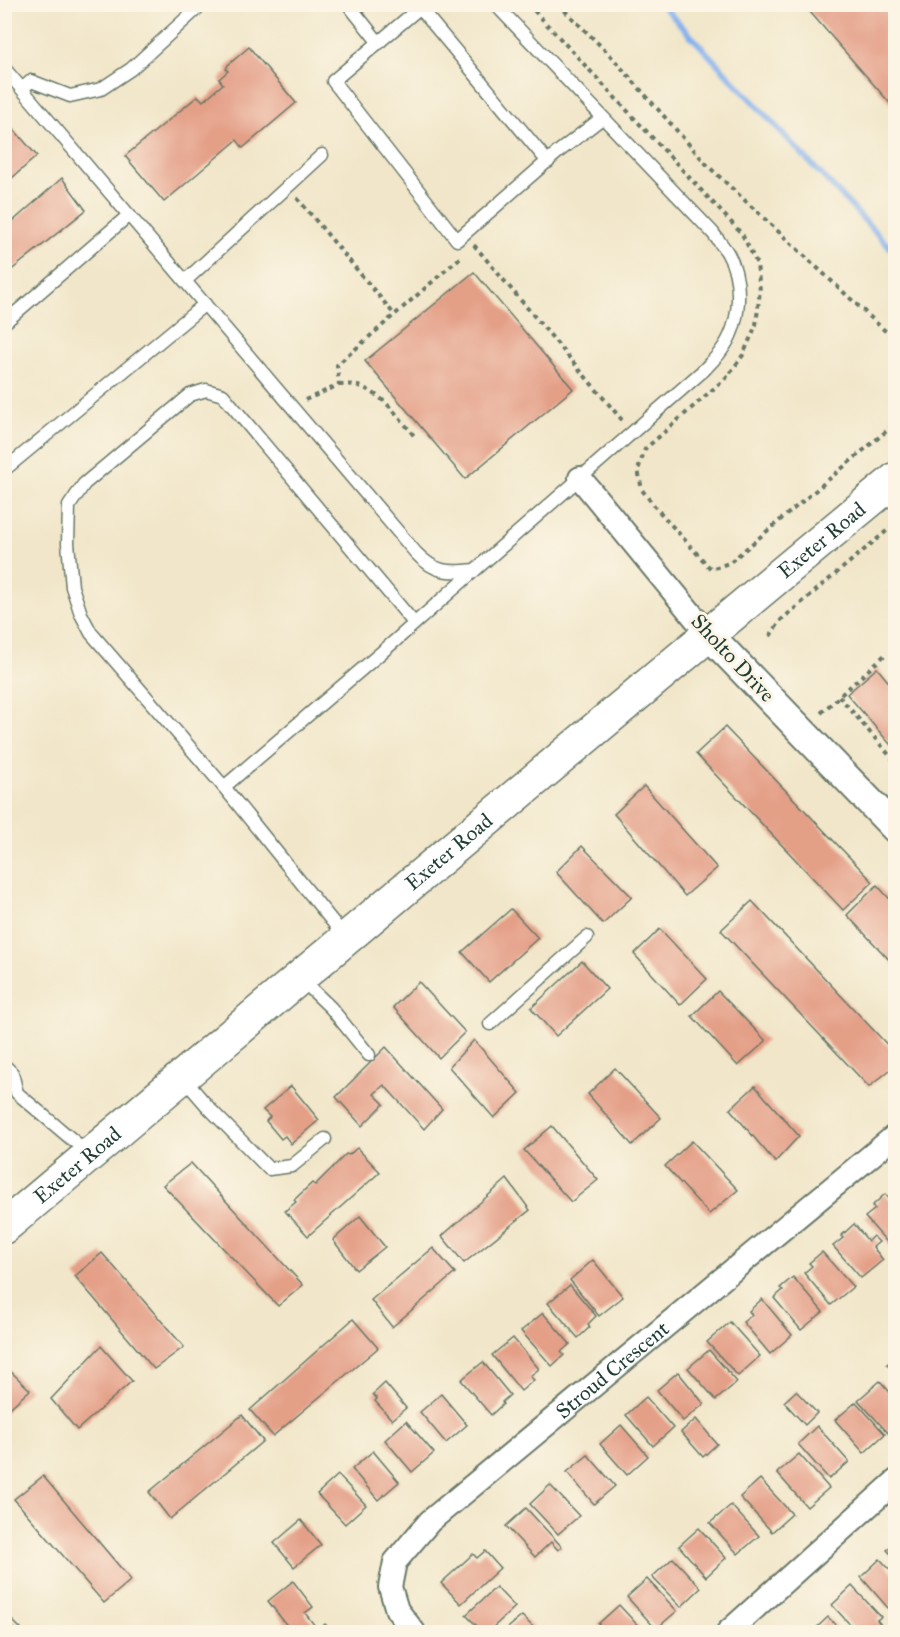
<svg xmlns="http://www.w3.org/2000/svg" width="900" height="1637" font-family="'IM FELL Great Primer',serif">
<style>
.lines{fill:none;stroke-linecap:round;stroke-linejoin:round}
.stream{stroke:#82b1ed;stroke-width:6}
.building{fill:#e49f87}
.service-casing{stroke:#687868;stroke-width:15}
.minor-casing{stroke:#687868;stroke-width:26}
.tertiary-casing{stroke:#687868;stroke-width:32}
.secondary-casing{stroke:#687868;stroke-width:36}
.path{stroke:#687868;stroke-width:4;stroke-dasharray:4.5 4.5;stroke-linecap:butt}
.service{stroke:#fff;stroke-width:12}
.minor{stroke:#fff;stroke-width:22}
.tertiary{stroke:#fff;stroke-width:28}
.secondary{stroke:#fff;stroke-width:33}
.labels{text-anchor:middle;stroke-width:6;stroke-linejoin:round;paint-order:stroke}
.street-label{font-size:21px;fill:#1f3d34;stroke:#fcf5e5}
</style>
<rect width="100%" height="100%" fill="#fcf5e5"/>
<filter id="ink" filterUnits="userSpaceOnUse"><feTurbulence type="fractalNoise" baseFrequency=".0167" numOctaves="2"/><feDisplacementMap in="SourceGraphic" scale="12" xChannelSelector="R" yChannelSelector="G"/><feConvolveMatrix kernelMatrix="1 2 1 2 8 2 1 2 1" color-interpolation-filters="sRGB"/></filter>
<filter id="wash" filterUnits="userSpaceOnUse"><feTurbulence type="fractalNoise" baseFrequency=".008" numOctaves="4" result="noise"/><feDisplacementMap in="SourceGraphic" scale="24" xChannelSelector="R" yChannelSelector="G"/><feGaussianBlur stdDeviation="1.35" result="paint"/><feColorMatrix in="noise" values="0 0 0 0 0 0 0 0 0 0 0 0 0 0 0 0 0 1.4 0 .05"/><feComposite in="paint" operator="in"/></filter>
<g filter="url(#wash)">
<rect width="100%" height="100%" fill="#f1e6c9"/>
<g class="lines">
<!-- stream -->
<polyline class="stream" points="661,4 896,254"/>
</g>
<g id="blocks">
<!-- building -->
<g class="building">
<polygon points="803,4 896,4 896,110"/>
<polygon points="249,47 296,103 243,148 237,140 164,202 125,156 198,96 203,101 223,84 219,79 228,71 226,69 228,65"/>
<polygon points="4,118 37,156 4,185"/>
<polygon points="62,178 86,210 4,276 4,229"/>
<polygon points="474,272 573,389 465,479 365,361"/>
<polygon points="877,668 896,691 896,751 847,694"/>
<polygon points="725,727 873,882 843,910 696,754"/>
<polygon points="644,786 717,868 685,896 614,814"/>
<polygon points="582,846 632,897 603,924 556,872"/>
<polygon points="877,885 896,906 896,967 847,915"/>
<polygon points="752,901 896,1054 896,1065 869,1087 721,930"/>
<polygon points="511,909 538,938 489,982 462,952"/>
<polygon points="660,929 707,979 680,1005 634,954"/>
<polygon points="582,961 607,989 556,1036 531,1008"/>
<polygon points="419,982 465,1032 439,1058 393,1007"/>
<polygon points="718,991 766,1041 738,1066 692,1016"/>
<polygon points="474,1040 520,1093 494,1118 449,1067"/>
<polygon points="386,1047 442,1109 424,1129 384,1085 374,1094 384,1104 362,1126 336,1097"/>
<polygon points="615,1068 661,1118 632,1145 588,1094"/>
<polygon points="291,1086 319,1120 291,1144 285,1136 281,1139 266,1121 270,1117 263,1110"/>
<polygon points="755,1086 799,1136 775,1162 730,1109"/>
<polygon points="552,1126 598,1180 571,1202 524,1150"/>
<polygon points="692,1141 738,1190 709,1214 665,1166"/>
<polygon points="357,1148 380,1172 308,1236 285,1211 296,1202 294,1200 312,1183 315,1185 346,1154 349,1155"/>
<polygon points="191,1163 303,1285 278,1306 163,1185"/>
<polygon points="507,1179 530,1210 464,1263 442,1236"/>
<polygon points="885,1194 896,1206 896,1246 893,1249 865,1217 875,1209 872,1206"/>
<polygon points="360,1216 385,1247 356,1270 333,1240"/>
<polygon points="854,1224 868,1241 873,1236 879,1242 873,1247 883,1260 861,1278 833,1246 843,1238 841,1236"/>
<polygon points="433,1248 455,1273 392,1327 371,1300"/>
<polygon points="822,1252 853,1287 831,1305 804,1273 812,1266 809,1263"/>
<polygon points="102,1253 184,1347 154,1369 75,1276"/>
<polygon points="593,1260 623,1297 599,1316 570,1280"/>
<polygon points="793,1277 823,1312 801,1330 774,1298 783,1290 780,1288"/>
<polygon points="570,1285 596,1316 588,1324 590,1327 578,1338 548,1303"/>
<polygon points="762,1299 792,1335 770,1354 743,1322 752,1315 749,1311"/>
<polygon points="543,1313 570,1344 561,1352 564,1355 552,1366 521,1331"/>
<polygon points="353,1319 378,1348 273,1436 250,1410"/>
<polygon points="730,1322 760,1356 738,1376 707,1342"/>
<polygon points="513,1338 539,1369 530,1376 534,1380 521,1391 492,1355"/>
<polygon points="101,1346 132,1381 77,1430 51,1399"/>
<polygon points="709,1350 737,1382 716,1400 688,1368"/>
<polygon points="896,1357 896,1374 887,1364"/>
<polygon points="483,1362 510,1395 502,1402 503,1404 491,1415 461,1380"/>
<polygon points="4,1365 30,1390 4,1413"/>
<polygon points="678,1372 704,1404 683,1421 657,1390"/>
<polygon points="880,1381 896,1399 896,1428 889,1434 858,1400"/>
<polygon points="385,1383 406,1408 392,1420 375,1401 377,1399 373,1394"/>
<polygon points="796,1391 817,1413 805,1425 784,1402"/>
<polygon points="441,1394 467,1425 446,1443 420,1412"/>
<polygon points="646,1397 673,1428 653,1446 626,1415"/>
<polygon points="856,1402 885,1434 864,1453 835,1420"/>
<polygon points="242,1415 263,1441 170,1519 149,1492"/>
<polygon points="696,1419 717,1444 703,1457 681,1432"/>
<polygon points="406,1421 434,1453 412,1472 385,1440"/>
<polygon points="621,1425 648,1456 627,1475 600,1444"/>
<polygon points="817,1426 849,1462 829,1479 798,1444"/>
<polygon points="373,1451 399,1482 378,1500 352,1469"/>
<polygon points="799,1454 829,1488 807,1507 777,1473"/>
<polygon points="588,1455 615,1486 594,1504 567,1472"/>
<polygon points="338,1475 366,1505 345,1524 317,1494"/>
<polygon points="43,1476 131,1580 104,1603 14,1499"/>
<polygon points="760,1479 792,1514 772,1532 740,1497"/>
<polygon points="550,1485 579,1516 558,1534 530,1504"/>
<polygon points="731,1505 759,1536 738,1554 710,1523"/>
<polygon points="526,1508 562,1547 558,1550 551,1542 535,1557 506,1526"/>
<polygon points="301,1520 321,1545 294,1567 274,1543"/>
<polygon points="699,1528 726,1558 706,1577 679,1546"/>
<polygon points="896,1542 896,1559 887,1550"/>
<polygon points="485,1551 500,1568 461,1604 441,1583 473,1554 477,1558"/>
<polygon points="673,1558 701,1588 681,1607 652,1577"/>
<polygon points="880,1559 896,1576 896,1601 888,1608 861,1577"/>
<polygon points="647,1579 677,1611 656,1629 627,1597"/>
<polygon points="293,1581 313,1607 305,1613 315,1626 306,1632 292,1632 268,1601"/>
<polygon points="852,1586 881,1617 877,1620 882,1626 875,1632 857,1632 832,1605"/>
<polygon points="496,1587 515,1607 488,1632 483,1632 466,1615"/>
<polygon points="619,1605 644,1632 606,1632 598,1624"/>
<polygon points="4,1612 24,1632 4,1632"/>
<polygon points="522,1616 538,1632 503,1632"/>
<polygon points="828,1617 842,1632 812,1632"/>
<polygon points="325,1624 333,1632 316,1632"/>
</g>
</g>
</g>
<g filter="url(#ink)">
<use href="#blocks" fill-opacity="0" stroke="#687868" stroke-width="1.5"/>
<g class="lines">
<defs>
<g id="service">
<polyline points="348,4 379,43"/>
<polyline points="424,4 333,81 457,240 558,152 602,118"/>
<polyline points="420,8 548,162"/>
<path d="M 4,68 L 416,553 C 435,573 448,573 475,570 L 705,369 C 710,363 716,358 721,351 C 741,325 744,281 727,252 C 723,246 717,239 713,233 L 495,4"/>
<polyline points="22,89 31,81 70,96 101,89 131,69 202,4"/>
<polyline points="185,281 322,155"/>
<polyline points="4,323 129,215"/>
<polyline points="4,470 205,304"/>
<polyline points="224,787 396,640 475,570"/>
<polyline points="345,937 224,787 91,633 81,614 72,587 68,543 69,506 84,484 190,395 206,390 223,395 414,623"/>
<polyline points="301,979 331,1008 369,1055"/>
<polyline points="490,1024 587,937"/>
<polyline points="4,1065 12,1073 17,1093 88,1153"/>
<polyline points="183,1078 209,1108 269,1169 292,1166 325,1139"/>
</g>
<g id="minor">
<polyline points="580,478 708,634"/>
<path id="s1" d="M 414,1632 L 397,1610 L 390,1587 L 395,1562 L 430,1521 L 896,1135"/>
<polyline points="728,1632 896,1481"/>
</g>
<polyline id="tertiary" points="708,634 896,829"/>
<g id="secondary">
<path id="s2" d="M 4,1227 C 301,977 596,726 896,479"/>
</g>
</defs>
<!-- service casing -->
<use href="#service" class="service-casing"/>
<!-- minor casing -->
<use href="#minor" class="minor-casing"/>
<!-- tertiary casing -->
<use href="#tertiary" class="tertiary-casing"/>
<!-- secondary casing -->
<use href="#secondary" class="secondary-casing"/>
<!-- path -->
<g class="path">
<polyline points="528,4 742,234 757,264 760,290 756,325 743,355 728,376 645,449 638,470 642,490 656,508 711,569 729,563 896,423"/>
<polyline points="558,4 609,54 709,167 896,341"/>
<polyline points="297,198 394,314"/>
<polyline points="474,245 622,420"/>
<path d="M 339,385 C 344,385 349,384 354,385 C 380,390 399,417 415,437"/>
<polyline points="305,400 339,385 337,365 462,256"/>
<polyline points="770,636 781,620 896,523"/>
<polyline points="839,696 896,763"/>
<polyline points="821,713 887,653"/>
</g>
<!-- service -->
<use href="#service" class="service"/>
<!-- minor -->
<use href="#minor" class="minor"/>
<!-- tertiary -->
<use href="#tertiary" class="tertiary"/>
<!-- secondary -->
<use href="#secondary" class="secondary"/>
</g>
</g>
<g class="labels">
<!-- street labels -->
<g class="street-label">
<text dy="7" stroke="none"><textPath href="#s2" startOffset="1068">Exeter Road</textPath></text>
<text transform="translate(733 658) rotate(47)" y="7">Sholto Drive</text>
<text dy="7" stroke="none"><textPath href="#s2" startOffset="582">Exeter Road</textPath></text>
<text dy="7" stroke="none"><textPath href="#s2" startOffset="96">Exeter Road</textPath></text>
<text dy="7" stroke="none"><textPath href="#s1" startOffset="368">Stroud Crescent</textPath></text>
</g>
</g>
<!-- margin -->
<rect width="900" height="1637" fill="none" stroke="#fcf5e5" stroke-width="24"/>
</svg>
